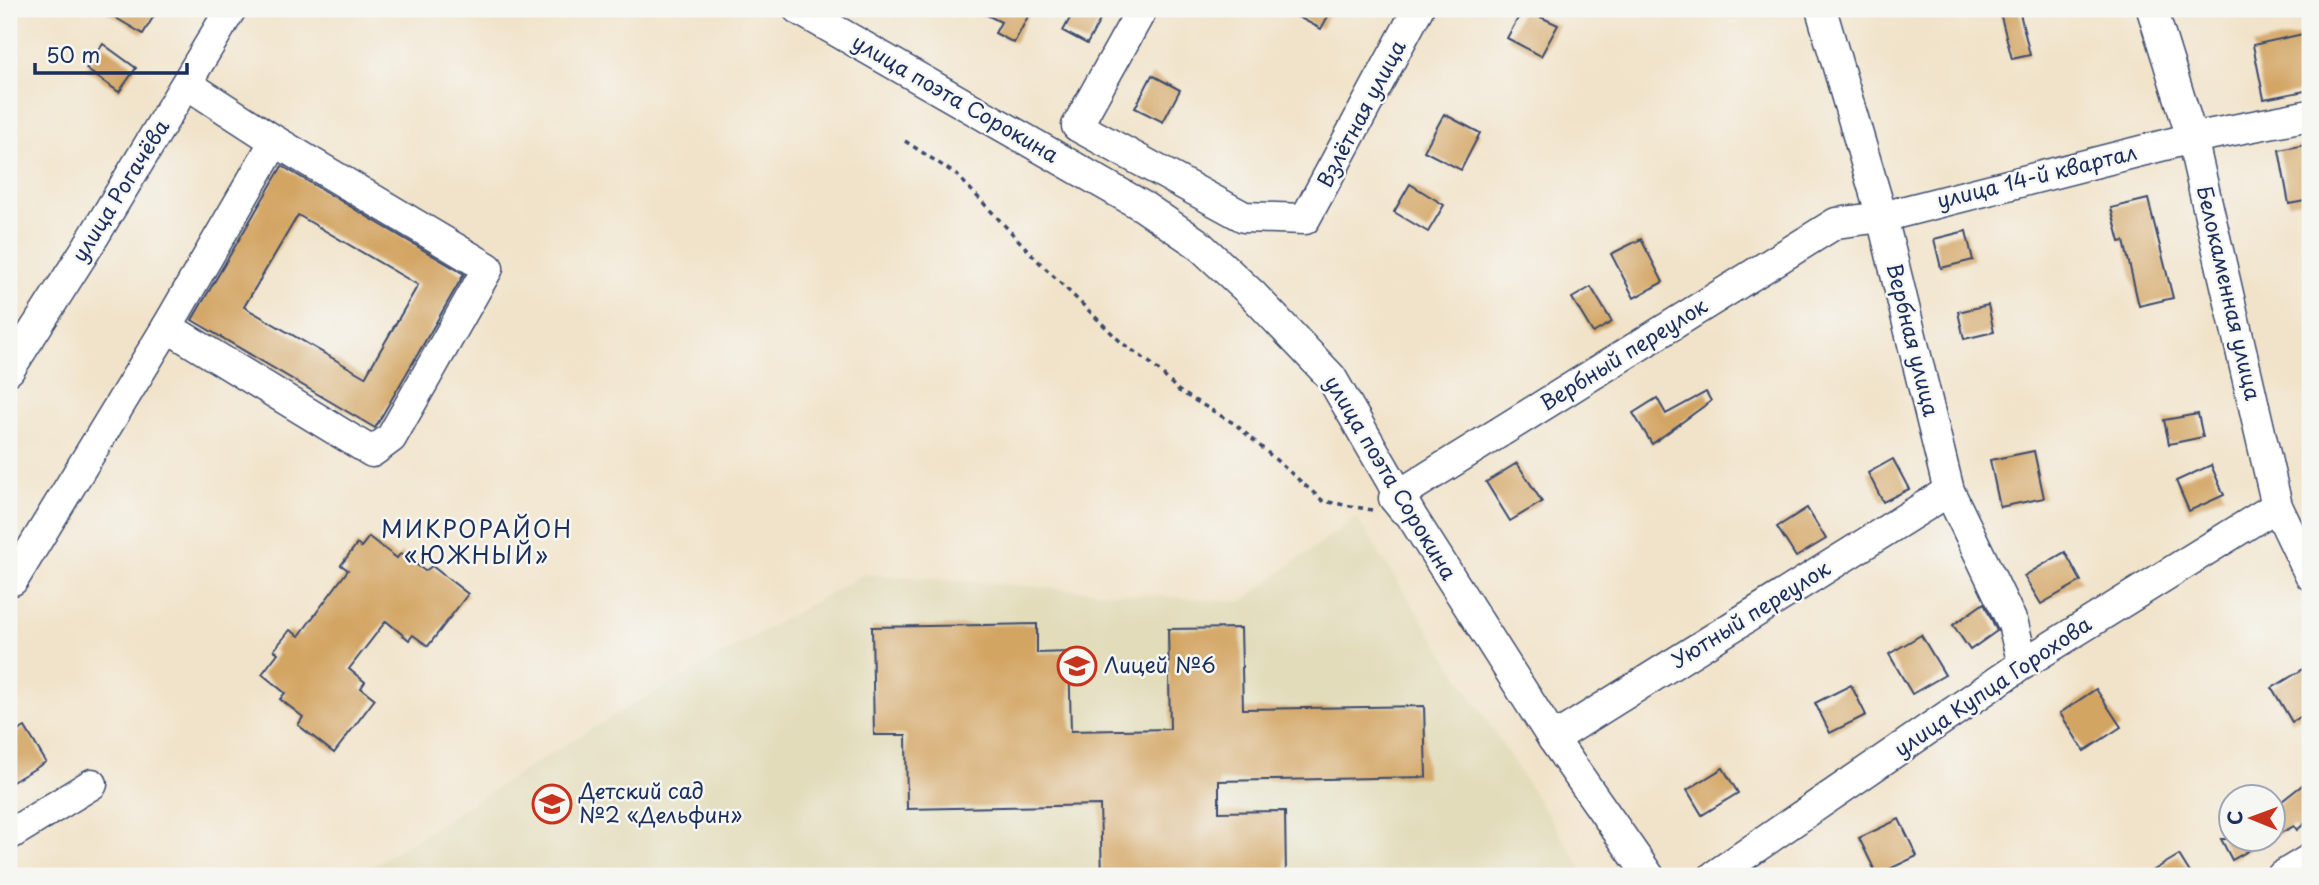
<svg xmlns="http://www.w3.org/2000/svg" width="2319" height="885" font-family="'Playpen Sans',sans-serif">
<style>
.built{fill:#e2dcba}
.building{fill:#d3a564;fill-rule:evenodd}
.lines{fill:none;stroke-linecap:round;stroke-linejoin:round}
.minor-casing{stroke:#3b4a6e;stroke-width:33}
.path{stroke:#3b4a6e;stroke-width:3.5;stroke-dasharray:5 5;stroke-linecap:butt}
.minor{stroke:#fff;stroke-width:30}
.labels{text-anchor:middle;stroke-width:5;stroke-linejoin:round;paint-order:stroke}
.street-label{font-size:21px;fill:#1b2f5e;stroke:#f6f6f2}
.poi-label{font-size:21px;fill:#1b2f5e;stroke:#f6f6f2;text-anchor:start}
.neighbourhood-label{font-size:23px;letter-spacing:2px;fill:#1b2f5e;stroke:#f6f6f2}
</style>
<rect width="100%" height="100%" fill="#f6f6f2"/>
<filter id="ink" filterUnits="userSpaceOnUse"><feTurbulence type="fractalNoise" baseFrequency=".0143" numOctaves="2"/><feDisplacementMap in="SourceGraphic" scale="14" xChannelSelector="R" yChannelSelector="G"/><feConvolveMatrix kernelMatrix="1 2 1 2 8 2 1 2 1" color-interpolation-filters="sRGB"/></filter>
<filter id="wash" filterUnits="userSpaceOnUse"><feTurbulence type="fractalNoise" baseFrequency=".00686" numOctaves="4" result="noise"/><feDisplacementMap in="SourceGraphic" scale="28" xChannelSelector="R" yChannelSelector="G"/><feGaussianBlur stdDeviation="1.57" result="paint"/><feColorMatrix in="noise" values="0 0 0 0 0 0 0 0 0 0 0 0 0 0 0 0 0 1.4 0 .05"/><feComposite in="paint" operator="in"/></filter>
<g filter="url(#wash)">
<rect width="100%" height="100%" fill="#f1e3c9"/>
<!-- built -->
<polygon class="built" points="1356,517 1587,876 357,876 587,731 864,574 1241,602"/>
<g id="blocks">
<!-- building -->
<g class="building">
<polygon points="101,9 158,9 143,34"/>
<polygon points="975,9 1032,9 1014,43 995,33 1001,22"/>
<polygon points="1075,9 1106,9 1087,44 1063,31"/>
<polygon points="1283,9 1332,9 1321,29"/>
<polygon points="1523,9 1558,25 1541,56 1507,38"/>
<polygon points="1999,9 2019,9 2030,55 2012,59"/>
<polygon points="2303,34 2310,67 2310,90 2264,99 2253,45"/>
<polygon points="103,44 136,68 119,92 86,69"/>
<polygon points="1152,75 1180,90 1163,122 1135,108"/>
<polygon points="1444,114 1480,133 1461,170 1424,151"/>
<polygon points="2310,144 2310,200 2289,204 2279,150"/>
<path d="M 282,166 L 464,274 L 375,428 L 192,320 ZM 298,215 L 418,285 L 365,377 L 244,307 Z"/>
<polygon points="1410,184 1444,205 1428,232 1394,212"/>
<polygon points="2148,199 2173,298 2139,306 2124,241 2120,242 2111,208"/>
<polygon points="1966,231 1973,260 1941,268 1934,239"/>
<polygon points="1641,239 1663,282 1634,298 1611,254"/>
<polygon points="1591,287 1612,322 1593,333 1572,298"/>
<polygon points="1988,305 1994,332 1964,339 1958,312"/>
<polygon points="1706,392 1711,401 1652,444 1633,413 1657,398 1666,414"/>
<polygon points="2198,414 2203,437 2169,444 2164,420"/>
<polygon points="2034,451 2044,498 2000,507 1990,460"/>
<polygon points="1893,459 1909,489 1883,502 1868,473"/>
<polygon points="1517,463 1542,502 1510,521 1486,482"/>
<polygon points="2211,465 2224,495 2189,511 2176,481"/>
<polygon points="1807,508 1826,539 1796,557 1777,527"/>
<polygon points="369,537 397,558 401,553 425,571 432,566 468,594 428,646 413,635 409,640 386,621 349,669 365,682 361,688 375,699 334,753 298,725 303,717 280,699 285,693 262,674 278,653 274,650 290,630 299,636 348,570 341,565 357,544 361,547"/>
<polygon points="2065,552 2081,581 2041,604 2024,576"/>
<polygon points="1984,603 1997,631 1970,650 1953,625"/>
<polygon points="1037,624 1037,653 1069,652 1071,731 1170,729 1168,629 1241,628 1243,709 1424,706 1426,777 1219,781 1219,812 1285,811 1286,876 1102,876 1100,805 907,809 906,735 874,735 872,627"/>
<polygon points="1921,635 1945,675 1912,694 1889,654"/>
<polygon points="2310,665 2310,711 2292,722 2272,688"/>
<polygon points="1851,685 1866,715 1830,733 1815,703"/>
<polygon points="2096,689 2121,727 2084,751 2060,713"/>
<polygon points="25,727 46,762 9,784 9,736"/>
<polygon points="1723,768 1738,793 1702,815 1687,790"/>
<polygon points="2310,779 2310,819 2297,830 2294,826 2273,837 2273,808"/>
<polygon points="1899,819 1917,856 1877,875 1859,838"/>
<polygon points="2221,839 2269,839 2232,860"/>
<polygon points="2179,855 2192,876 2144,876"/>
</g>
</g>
</g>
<g filter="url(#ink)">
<use href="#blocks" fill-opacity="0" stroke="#3b4a6e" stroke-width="2"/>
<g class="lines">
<defs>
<g id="minor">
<polyline points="798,9 1144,207 1197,243 1253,295 1331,377 1412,517 1553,739 1649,876"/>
<polyline points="1142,9 1077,126 1244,217 1305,219 1418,9"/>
<polyline points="1821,9 1882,217 1949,491 2013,624 2023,664"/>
<polyline points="2152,9 2192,138 2277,506 2310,575"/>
<polyline points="167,327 372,452 391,438 488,268 275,141 187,84"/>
<polyline points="9,370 88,246 231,9"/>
<polyline points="1403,509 1394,498 1836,223 1882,217 2192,138 2310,115"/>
<polyline points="13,580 167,327 275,141"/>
<polyline points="1553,739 1949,491"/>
<polyline points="9,835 92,784"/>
<polyline points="1714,876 2023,664 2277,506"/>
<polyline points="2282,876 2310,859"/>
</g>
</defs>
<!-- minor casing -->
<use href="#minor" class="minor-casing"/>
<!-- path -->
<polyline class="path" points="905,141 957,175 1041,264 1122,343 1153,365 1179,391 1235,424 1323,501 1372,510"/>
<!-- minor -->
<use href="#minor" class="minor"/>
</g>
</g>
<!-- icons -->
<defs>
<symbol id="school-ring" viewBox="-11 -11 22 22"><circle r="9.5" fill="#f6f6f2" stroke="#c8321e" stroke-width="1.5"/><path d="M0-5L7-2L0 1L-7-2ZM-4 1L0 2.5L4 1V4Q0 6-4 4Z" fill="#c8321e"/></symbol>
</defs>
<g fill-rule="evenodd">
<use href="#school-ring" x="1055" y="644" width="44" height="44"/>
<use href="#school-ring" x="530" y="782" width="44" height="44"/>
</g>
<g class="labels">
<!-- street labels -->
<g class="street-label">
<text transform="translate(955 99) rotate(30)" y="7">улица поэта Сорокина</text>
<text transform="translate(1362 114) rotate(-62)" y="7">Взлётная улица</text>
<text transform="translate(2037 177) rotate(-14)" y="7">улица 14-й квартал</text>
<text transform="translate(121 191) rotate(-58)" y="7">улица Рогачёва</text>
<text transform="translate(2228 293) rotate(77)" y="7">Белокаменная улица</text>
<text transform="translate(1912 340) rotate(76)" y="7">Вербная улица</text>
<text transform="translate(1624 355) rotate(-32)" y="7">Вербный переулок</text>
<text transform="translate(1390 478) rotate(59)" y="7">улица поэта Сорокина</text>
<text transform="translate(1751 615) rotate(-32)" y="7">Уютный переулок</text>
<text transform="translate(1993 687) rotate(-34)" y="7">улица Купца Горохова</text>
</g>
<!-- poi labels -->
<g class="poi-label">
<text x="1104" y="673">Лицей №6</text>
<text x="579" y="799">Детский сад<tspan x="579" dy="24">№2 «Дельфин»</tspan></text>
</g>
<!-- neighbourhood labels -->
<g class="neighbourhood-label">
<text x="477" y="538">МИКРОРАЙОН<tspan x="477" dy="26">«ЮЖНЫЙ»</tspan></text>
</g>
</g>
<!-- margin -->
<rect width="2319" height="885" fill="none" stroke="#f6f6f2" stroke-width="35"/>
<!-- north arrow -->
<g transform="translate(2252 818) rotate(271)"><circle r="33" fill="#f6f6f2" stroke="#9ea6b7" stroke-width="2"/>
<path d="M0-5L12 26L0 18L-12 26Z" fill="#c8321e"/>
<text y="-10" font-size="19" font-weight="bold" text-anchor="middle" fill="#1b2f5e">С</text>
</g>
<!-- scale -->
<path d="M35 63v10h152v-10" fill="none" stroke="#1b2f5e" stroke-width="3.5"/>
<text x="46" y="63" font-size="21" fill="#1b2f5e" stroke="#f6f6f2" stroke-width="5" paint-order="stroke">50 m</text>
</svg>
